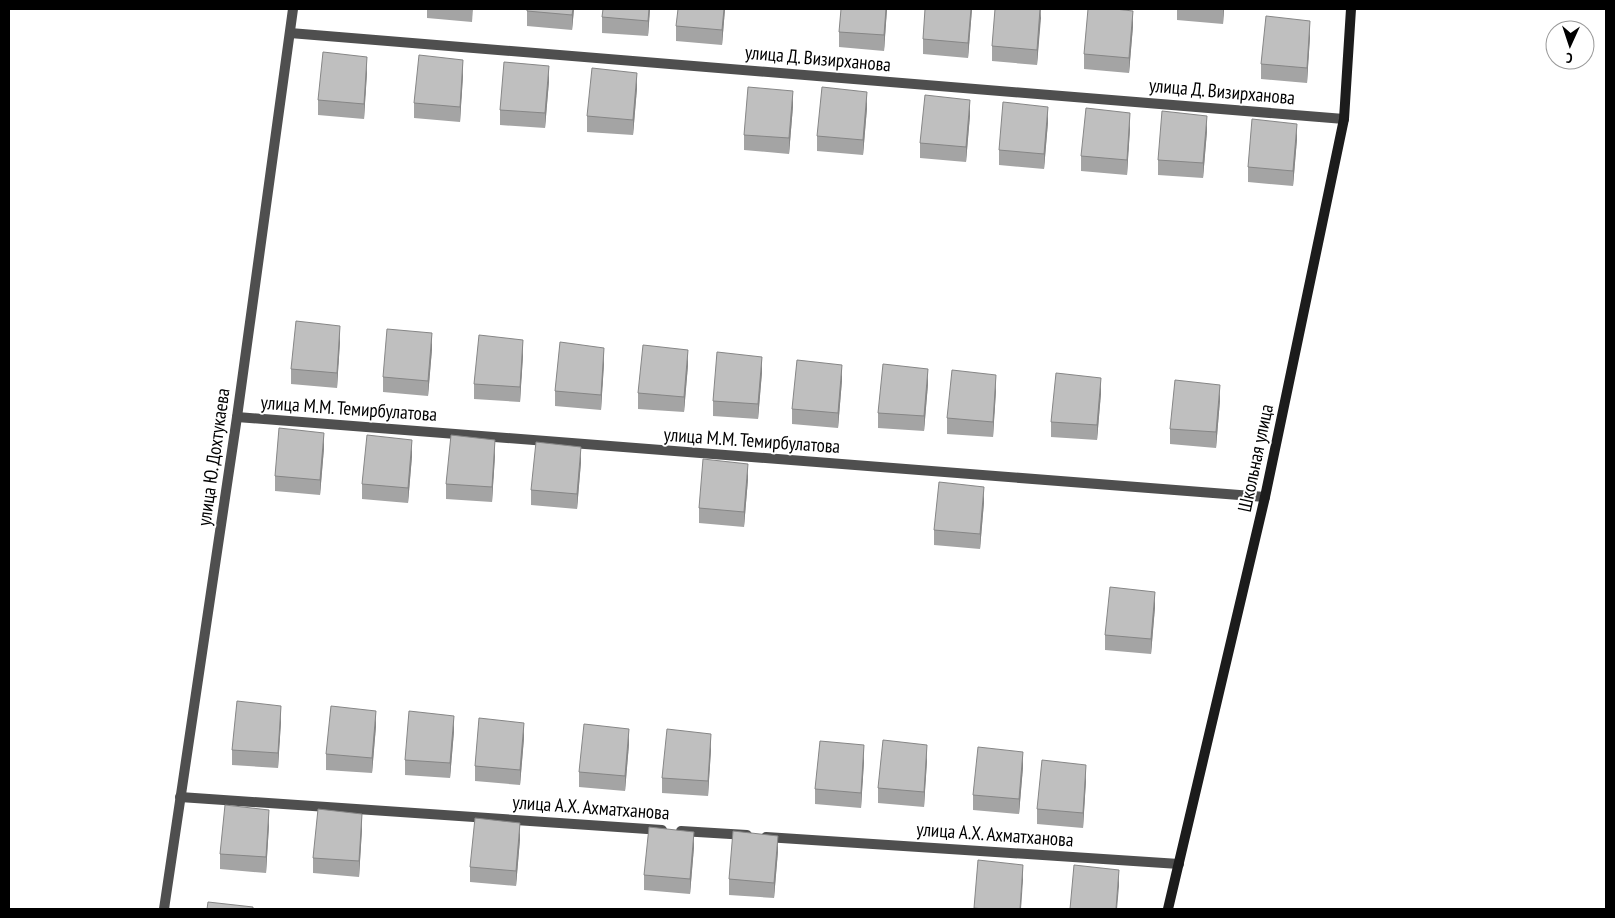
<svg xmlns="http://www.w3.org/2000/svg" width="1615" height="918" font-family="'PT Sans Narrow',sans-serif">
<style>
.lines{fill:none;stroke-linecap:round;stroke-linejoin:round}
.street{stroke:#4f4f4f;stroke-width:10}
.secondary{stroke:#1c1c1c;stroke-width:10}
.wall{fill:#a4a4a4}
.shaded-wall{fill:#868686}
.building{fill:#bfbfbf;stroke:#868686}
.labels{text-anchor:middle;stroke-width:4;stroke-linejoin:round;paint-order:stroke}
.street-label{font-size:19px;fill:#000;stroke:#fff}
</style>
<rect width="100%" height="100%" fill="#fff"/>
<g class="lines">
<!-- street -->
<g class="street">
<polyline points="290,33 1344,119"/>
<polyline points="237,417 1265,497"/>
<polyline points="180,797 662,830"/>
<polyline points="681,831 747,835"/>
<polyline points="766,837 1179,864"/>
<polyline points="164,909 237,417 293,9"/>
</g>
<!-- secondary -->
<polyline class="secondary" points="1168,909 1265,497 1344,119 1351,9"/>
</g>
<!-- wall -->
<g class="wall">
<polygon points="427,9 473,9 472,22 427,18"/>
<polygon points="527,9 574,9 572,30 527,26"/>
<polygon points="650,9 648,36 602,33 602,17"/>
<polygon points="725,9 722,45 676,41 676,26"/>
<polygon points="887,9 884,51 839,47 839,32"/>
<polygon points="972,9 968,58 923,54 923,39"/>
<polygon points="1041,9 1037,65 992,61 992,46"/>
<polygon points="1177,9 1224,9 1223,24 1177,20"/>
<polygon points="1133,26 1129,73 1084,69 1084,54"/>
<polygon points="1310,36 1307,83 1261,79 1261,64"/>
<polygon points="367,72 364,119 318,115 318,100"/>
<polygon points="463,75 460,122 414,118 414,103"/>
<polygon points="549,81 545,128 500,125 500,110"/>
<polygon points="637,88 633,135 587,132 587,116"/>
<polygon points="793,106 789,154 744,150 744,135"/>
<polygon points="867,108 863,155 817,151 817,136"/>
<polygon points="970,115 966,162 920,158 920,143"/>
<polygon points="1048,122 1044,169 999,165 999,150"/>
<polygon points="1130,128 1127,175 1081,171 1081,156"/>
<polygon points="1207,131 1203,178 1158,175 1158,160"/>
<polygon points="1297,139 1293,186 1248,182 1248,167"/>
<polygon points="340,341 337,388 291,384 291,369"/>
<polygon points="432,349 428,396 383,392 383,377"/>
<polygon points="523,355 520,402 474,399 474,384"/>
<polygon points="604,363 601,410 555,406 555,391"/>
<polygon points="688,365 684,412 638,409 638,393"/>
<polygon points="762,372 758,419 713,416 713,401"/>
<polygon points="842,380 838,428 792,424 792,409"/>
<polygon points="928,384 924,431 878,428 878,413"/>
<polygon points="996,390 993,437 947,434 947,418"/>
<polygon points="1101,393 1097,440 1051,437 1051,422"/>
<polygon points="1220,400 1216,448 1170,444 1170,429"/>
<polygon points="324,448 320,495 275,491 275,476"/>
<polygon points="495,455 492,502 446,499 446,484"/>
<polygon points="412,456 408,503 362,499 362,484"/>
<polygon points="581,462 577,509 531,505 531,490"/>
<polygon points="748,479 744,527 699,523 699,508"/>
<polygon points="984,502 980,549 934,545 934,530"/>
<polygon points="1155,607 1151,654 1105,650 1105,635"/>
<polygon points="281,721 278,768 232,765 232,750"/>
<polygon points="376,726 372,773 326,770 326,754"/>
<polygon points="454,731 450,778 405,775 405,760"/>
<polygon points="524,738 520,785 475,781 475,766"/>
<polygon points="629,744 625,791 579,787 579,772"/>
<polygon points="711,749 708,796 662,793 662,778"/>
<polygon points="927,760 924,807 878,803 878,788"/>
<polygon points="864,761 861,808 815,804 815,789"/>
<polygon points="1023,767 1019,814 973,810 973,795"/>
<polygon points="1086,780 1083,828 1037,824 1037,809"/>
<polygon points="269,825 266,873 220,869 220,854"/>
<polygon points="362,829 359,877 313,873 313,858"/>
<polygon points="520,839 516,886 470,882 470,867"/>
<polygon points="694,847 690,894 644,890 644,875"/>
<polygon points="778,851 774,898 729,895 729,879"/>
</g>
<!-- shaded-wall -->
<g class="shaded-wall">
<polygon points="573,9 574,9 572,30 572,15"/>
<polygon points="649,9 650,9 648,36 648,21"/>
<polygon points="724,9 725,9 722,45 722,30"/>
<polygon points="886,9 887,9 884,51 884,35"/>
<polygon points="971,9 972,9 968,58 968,43"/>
<polygon points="1040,9 1041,18 1037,65 1037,50"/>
<polygon points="1223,9 1224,9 1223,24"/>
<polygon points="1133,11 1133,26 1129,73 1129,58"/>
<polygon points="1310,21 1310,36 1307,83 1307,68"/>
<polygon points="367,57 367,72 364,119 364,104"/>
<polygon points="463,60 463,75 460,122 460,107"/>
<polygon points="549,66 549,81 545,128 545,113"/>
<polygon points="637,73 637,88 633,135 633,120"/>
<polygon points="793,91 793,106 789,154 789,138"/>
<polygon points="867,92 867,108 863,155 863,140"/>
<polygon points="970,100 970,115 966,162 966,147"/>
<polygon points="1048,107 1048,122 1044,169 1044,154"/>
<polygon points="1130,113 1130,128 1127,175 1127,160"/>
<polygon points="1207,116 1207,131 1203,178 1203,163"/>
<polygon points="1297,124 1297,139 1293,186 1293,171"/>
<polygon points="340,326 340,341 337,388 337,373"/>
<polygon points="432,333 432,349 428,396 428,381"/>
<polygon points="523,340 523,355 520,402 520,387"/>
<polygon points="604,348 604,363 601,410 601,395"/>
<polygon points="688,350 688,365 684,412 684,397"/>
<polygon points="762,357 762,372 758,419 758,404"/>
<polygon points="842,365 842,380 838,428 838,413"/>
<polygon points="928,369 928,384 924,431 924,416"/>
<polygon points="996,375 996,390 993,437 993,422"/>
<polygon points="1101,378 1101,393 1097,440 1097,425"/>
<polygon points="1220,385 1220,400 1216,448 1216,432"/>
<polygon points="324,433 324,448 320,495 320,480"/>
<polygon points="412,440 412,456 408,503 408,488"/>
<polygon points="495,440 495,455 492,502 492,487"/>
<polygon points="581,447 581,462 577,509 577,494"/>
<polygon points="748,464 748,479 744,527 744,512"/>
<polygon points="984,487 984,502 980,549 980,534"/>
<polygon points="1155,592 1155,607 1151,654 1151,639"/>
<polygon points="281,706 281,721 278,768 278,753"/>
<polygon points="376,711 376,726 372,773 372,758"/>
<polygon points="454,716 454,731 450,778 450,763"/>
<polygon points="524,723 524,738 520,785 520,770"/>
<polygon points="629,729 629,744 625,791 625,776"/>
<polygon points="711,734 711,749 708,796 708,781"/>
<polygon points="864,745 864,761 861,808 861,793"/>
<polygon points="927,745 927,760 924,807 924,792"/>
<polygon points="1023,752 1023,767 1019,814 1019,799"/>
<polygon points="1086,765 1086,780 1083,828 1083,813"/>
<polygon points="269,810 269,825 266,873 266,857"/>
<polygon points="362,814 362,829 359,877 359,861"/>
<polygon points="520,823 520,839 516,886 516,871"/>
<polygon points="694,832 694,847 690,894 690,879"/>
<polygon points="778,836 778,851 774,898 774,883"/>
<polygon points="1023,865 1023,880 1021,909 1020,909"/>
<polygon points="1119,870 1119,886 1117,909 1116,909"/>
</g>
<!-- building -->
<g class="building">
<polygon points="527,9 573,9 572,15 527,11"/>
<polygon points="603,9 649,9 648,21 602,17"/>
<polygon points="678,9 724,9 722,30 676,26"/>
<polygon points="841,9 886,9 884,35 839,32"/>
<polygon points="925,9 971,9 968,43 923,39"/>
<polygon points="995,9 1040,9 1037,50 992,46"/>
<polygon points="1088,9 1115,9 1133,11 1129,58 1084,54"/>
<polygon points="1266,16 1310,21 1307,68 1261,64"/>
<polygon points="323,52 367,57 364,104 318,100"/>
<polygon points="419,55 463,60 460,107 414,103"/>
<polygon points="504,62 549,66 545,113 500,110"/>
<polygon points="592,68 637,73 633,120 587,116"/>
<polygon points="748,87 793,91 789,138 744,135"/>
<polygon points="822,87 867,92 863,140 817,136"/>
<polygon points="925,95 970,100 966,147 920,143"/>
<polygon points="1003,102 1048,107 1044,154 999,150"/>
<polygon points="1086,108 1130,113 1127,160 1081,156"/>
<polygon points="1162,111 1207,116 1203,163 1158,160"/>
<polygon points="1252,119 1297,124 1293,171 1248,167"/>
<polygon points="296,321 340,326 337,373 291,369"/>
<polygon points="387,329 432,333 428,381 383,377"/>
<polygon points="479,335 523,340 520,387 474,384"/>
<polygon points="560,342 604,348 601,395 555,391"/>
<polygon points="643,345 688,350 684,397 638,393"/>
<polygon points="717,352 762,357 758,404 713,401"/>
<polygon points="797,360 842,365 838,413 792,409"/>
<polygon points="883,364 928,369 924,416 878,413"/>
<polygon points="952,370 996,375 993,422 947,418"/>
<polygon points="1056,373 1101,378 1097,425 1051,422"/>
<polygon points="1175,380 1220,385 1216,432 1170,429"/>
<polygon points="279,428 324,433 320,480 275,476"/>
<polygon points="367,435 412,440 408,488 362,484"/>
<polygon points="451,435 495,440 492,487 446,484"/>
<polygon points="536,442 581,447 577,494 531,490"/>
<polygon points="703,459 748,464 744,512 699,508"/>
<polygon points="939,482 984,487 980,534 934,530"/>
<polygon points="1110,587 1155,592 1151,639 1105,635"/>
<polygon points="237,701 281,706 278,753 232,750"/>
<polygon points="331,706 376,711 372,758 326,754"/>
<polygon points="409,711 454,716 450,763 405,760"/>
<polygon points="479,718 524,723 520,770 475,766"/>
<polygon points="584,724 629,729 625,776 579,772"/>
<polygon points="667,729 711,734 708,781 662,778"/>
<polygon points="883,740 927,745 924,792 878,788"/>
<polygon points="820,741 864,745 861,793 815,789"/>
<polygon points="978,747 1023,752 1019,799 973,795"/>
<polygon points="1042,760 1086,765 1083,813 1037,809"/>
<polygon points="225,805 269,810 266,857 220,854"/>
<polygon points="318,809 362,814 359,861 313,858"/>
<polygon points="475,818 520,823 516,871 470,867"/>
<polygon points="649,827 694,832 690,879 644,875"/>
<polygon points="733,831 778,836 774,883 729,879"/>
<polygon points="978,860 1023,865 1020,909 984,909 974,908"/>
<polygon points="1074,865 1119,870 1116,909 1070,909"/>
<polygon points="208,902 253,907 253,909 207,909"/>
</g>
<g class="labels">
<!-- street labels -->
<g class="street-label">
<text transform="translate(818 58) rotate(5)" y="7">улица Д. Визирханова</text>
<text transform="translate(1222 91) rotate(5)" y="7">улица Д. Визирханова</text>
<text transform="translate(349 408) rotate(4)" y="7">улица М.М. Темирбулатова</text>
<text transform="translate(752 440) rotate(4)" y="7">улица М.М. Темирбулатова</text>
<text transform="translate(213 457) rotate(-82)" y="7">улица Ю. Дохтукаева</text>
<text transform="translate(1255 458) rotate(-78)" y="7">Школьная улица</text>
<text transform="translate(591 807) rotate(4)" y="7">улица А.Х. Ахматханова</text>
<text transform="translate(995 834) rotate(4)" y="7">улица А.Х. Ахматханова</text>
</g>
</g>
<!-- border -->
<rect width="1615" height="918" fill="none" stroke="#000000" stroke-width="20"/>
<!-- north arrow -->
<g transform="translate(1570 45) rotate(183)"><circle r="24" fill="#ffffff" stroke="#999999"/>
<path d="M0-4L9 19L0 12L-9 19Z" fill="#000000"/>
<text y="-8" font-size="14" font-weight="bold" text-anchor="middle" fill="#000000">С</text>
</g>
</svg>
